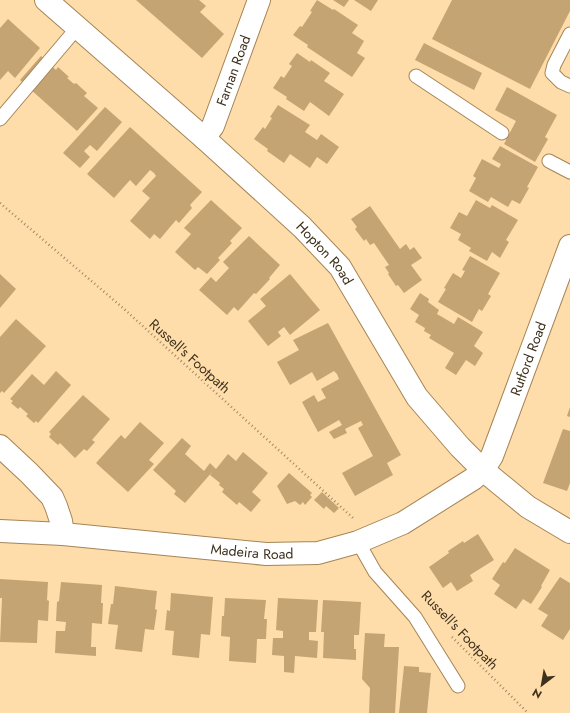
<svg xmlns="http://www.w3.org/2000/svg" width="570" height="713" font-family="Jost,sans-serif">
<style>
.building{fill:#c5a473}
.lines{fill:none;stroke-linecap:round;stroke-linejoin:round}
.lane-casing{stroke:#a58556;stroke-width:15}
.street-casing{stroke:#a58556;stroke-width:24}
.path{stroke:#a18966;stroke-width:2.5;stroke-dasharray:1 3;stroke-linecap:butt}
.lane{stroke:#fff;stroke-width:13}
.street{stroke:#fff;stroke-width:22}
.labels{text-anchor:middle;stroke-width:4;stroke-linejoin:round;paint-order:stroke}
.street-label{font-size:14px;fill:#3e311d;stroke:#fda}
</style>
<rect width="100%" height="100%" fill="#fda"/>
<!-- building -->
<g class="building">
<polygon points="136,0 199,0 206,6 200,12 224,34 202,58"/>
<polygon points="317,0 333,10 334,9 358,25 352,33 364,41 357,53 365,58 352,77 307,47 308,45 293,35 300,26 302,27 312,12 310,11"/>
<polygon points="333,0 349,0 344,7"/>
<polygon points="354,0 378,0 371,11"/>
<polygon points="452,0 570,0 570,11 530,89 432,39"/>
<polygon points="8,19 40,48 15,78 8,71 0,80 0,28"/>
<polygon points="424,43 482,73 474,90 415,60"/>
<polygon points="297,53 310,62 311,60 330,73 324,81 344,94 329,116 310,102 304,111 286,99 287,97 273,88 281,76 284,78 292,66 289,64"/>
<polygon points="41,56 56,70 58,67 69,77 67,78 74,84 76,83 87,93 84,96 98,108 77,131 20,80"/>
<polygon points="507,87 557,115 545,137 548,139 535,162 504,144 516,121 495,110"/>
<polygon points="278,105 310,125 305,132 317,140 321,134 339,147 327,164 317,157 310,168 290,154 284,163 267,151 268,149 254,139 263,127 265,129 272,118 270,117"/>
<polygon points="105,107 122,122 97,151 90,145 84,151 90,157 80,168 63,153"/>
<polygon points="130,127 202,192 190,205 192,208 179,223 176,220 160,239 154,234 150,239 130,221 150,198 142,191 156,176 154,173 150,170 136,186 130,180 114,198 87,174"/>
<polygon points="500,146 538,167 527,187 529,188 520,204 512,200 508,207 491,197 488,202 469,191 476,178 473,176 482,159 499,168 501,164 492,159"/>
<polygon points="211,200 242,228 230,241 232,243 218,258 220,260 207,274 198,267 195,270 175,252 191,234 184,228"/>
<polygon points="476,200 490,208 492,205 518,220 506,240 509,242 500,258 492,252 487,261 469,251 471,248 458,240 461,234 450,228 459,212 467,216"/>
<polygon points="370,206 400,249 406,244 410,250 414,247 422,258 411,265 422,280 404,293 398,285 396,286 388,274 389,273 385,267 389,265 374,243 370,245 366,239 364,241 355,229 357,227 351,219"/>
<polygon points="249,236 280,265 269,278 270,279 256,294 254,293 238,311 234,307 227,315 199,290 211,277 216,282 229,268 223,262"/>
<polygon points="470,256 500,273 488,294 491,296 482,311 479,309 472,322 438,302 446,289 444,288 453,273 461,278 465,271 462,270"/>
<polygon points="0,274 16,289 0,308"/>
<polygon points="290,274 320,310 290,335 284,327 278,332 281,336 268,346 248,321 266,306 260,299"/>
<polygon points="420,293 429,299 428,302 439,310 437,314 454,324 458,317 483,332 474,346 483,353 475,366 466,360 456,375 445,368 454,353 429,338 431,335 424,331 425,328 415,322 419,315 410,309"/>
<polygon points="16,319 46,346 4,393 2,391 0,393 0,337"/>
<polygon points="328,323 401,455 387,463 393,475 355,496 342,473 373,456 358,428 363,425 361,421 345,429 347,433 334,439 329,432 342,425 339,420 318,432 302,402 314,395 318,402 326,398 321,389 339,379 337,374 334,371 317,381 312,372 290,385 277,362 299,350 293,340"/>
<polygon points="56,371 71,385 38,423 36,421 34,423 26,416 28,414 20,407 18,409 11,403 13,401 10,399 32,374 44,385"/>
<polygon points="83,395 110,419 92,440 95,442 87,451 84,449 75,458 60,443 58,445 49,437 51,434 49,432"/>
<polygon points="570,407 570,417 567,416"/>
<polygon points="140,422 164,443 149,460 154,464 128,492 96,463 121,435 125,439"/>
<polygon points="563,429 570,431 570,483 567,491 543,483"/>
<polygon points="182,438 191,446 185,454 204,471 210,463 216,469 228,454 236,461 243,452 268,473 252,492 261,500 251,512 239,502 237,505 222,492 224,489 219,485 220,483 210,475 213,471 185,503 174,494 176,491 153,470"/>
<polygon points="289,473 312,493 310,495 312,497 305,505 303,502 300,505 295,501 287,504 277,486"/>
<polygon points="322,492 339,508 334,513 326,506 324,509 314,500"/>
<polygon points="478,534 494,560 470,575 473,581 457,591 451,582 443,588 429,567 449,553 448,551 463,541 464,543"/>
<polygon points="515,548 550,570 541,586 542,587 531,604 523,599 516,609 494,594 500,585 492,579 503,562 505,563"/>
<polygon points="560,577 570,583 570,629 563,640 541,626 548,615 538,609"/>
<polygon points="0,579 48,582 47,600 49,601 48,621 38,620 37,643 0,642 2,598 0,598"/>
<polygon points="61,582 102,585 101,603 103,603 102,624 92,623 91,647 96,647 96,656 55,653 56,631 65,631 66,622 56,621 57,602 59,601"/>
<polygon points="115,586 157,591 155,609 157,610 154,630 145,629 142,652 115,649 118,625 108,624 111,604 113,604"/>
<polygon points="171,593 213,597 210,635 201,634 199,658 172,655 174,631 165,630 167,610 170,611"/>
<polygon points="225,598 266,600 264,619 267,619 266,639 257,639 256,663 229,661 230,637 221,636 222,616 224,616"/>
<polygon points="278,598 318,600 316,632 309,632 309,640 318,641 317,658 295,656 294,673 284,672 284,656 272,655 273,638 283,638 283,631 276,630"/>
<polygon points="323,600 361,602 359,635 354,635 354,649 356,649 356,660 323,658 324,632 321,632"/>
<polygon points="365,633 385,634 384,647 399,647 395,713 369,713 370,688 362,679"/>
<polygon points="404,666 419,667 419,672 431,673 427,713 399,713"/>
</g>
<g class="lines">
<defs>
<g id="lane">
<polyline points="570,34 554,65 552,73 561,82 570,86"/>
<polyline points="416,76 502,133"/>
<polyline points="0,119 77,28"/>
<polyline points="549,161 570,172"/>
<polyline points="358,542 375,572 415,617 458,686"/>
</g>
<g id="street">
<path id="s1" d="M 46,0 L 204,138 L 302,227 L 340,267 L 417,397 L 460,447 L 483,470 L 528,507 L 570,532"/>
<path id="s2" d="M 204,138 L 213,126 L 259,0"/>
<polyline points="0,446 29,473 52,497 56,506 61,521 63,534"/>
<path id="s3" d="M 0,531 L 63,534 L 266,554 L 318,553 L 358,542 L 403,523 L 473,479 L 483,470 L 492,456 L 570,246"/>
</g>
</defs>
<!-- lane casing -->
<use href="#lane" class="lane-casing"/>
<!-- street casing -->
<use href="#street" class="street-casing"/>
<!-- path -->
<g class="path">
<polyline points="0,203 123,308 353,518"/>
<polyline points="452,637 528,713"/>
</g>
<!-- lane -->
<use href="#lane" class="lane"/>
<!-- street -->
<use href="#street" class="street"/>
</g>
<g class="labels">
<!-- street labels -->
<g class="street-label">
<text dy="5" stroke="none"><textPath href="#s2" startOffset="74">Farnan Road</textPath></text>
<text dy="5" stroke="none"><textPath href="#s1" startOffset="377">Hopton Road</textPath></text>
<text transform="translate(190 356) rotate(42)" y="5">Russell's Footpath</text>
<text dy="5" stroke="none"><textPath href="#s3" startOffset="626">Rutford Road</textPath></text>
<text dy="5" stroke="none"><textPath href="#s3" startOffset="253">Madeira Road</textPath></text>
<text transform="translate(460 630) rotate(46)" y="5">Russell's Footpath</text>
</g>
</g>
<!-- north arrow -->
<g transform="translate(542 685) rotate(211)" stroke="#ffddaa" stroke-width="3" paint-order="stroke">
<path d="M0-3L7 15L0 10L-7 15Z" fill="#3e311d"/>
<text y="-6" font-size="11" font-weight="bold" text-anchor="middle" fill="#3e311d">N</text>
</g>
</svg>
